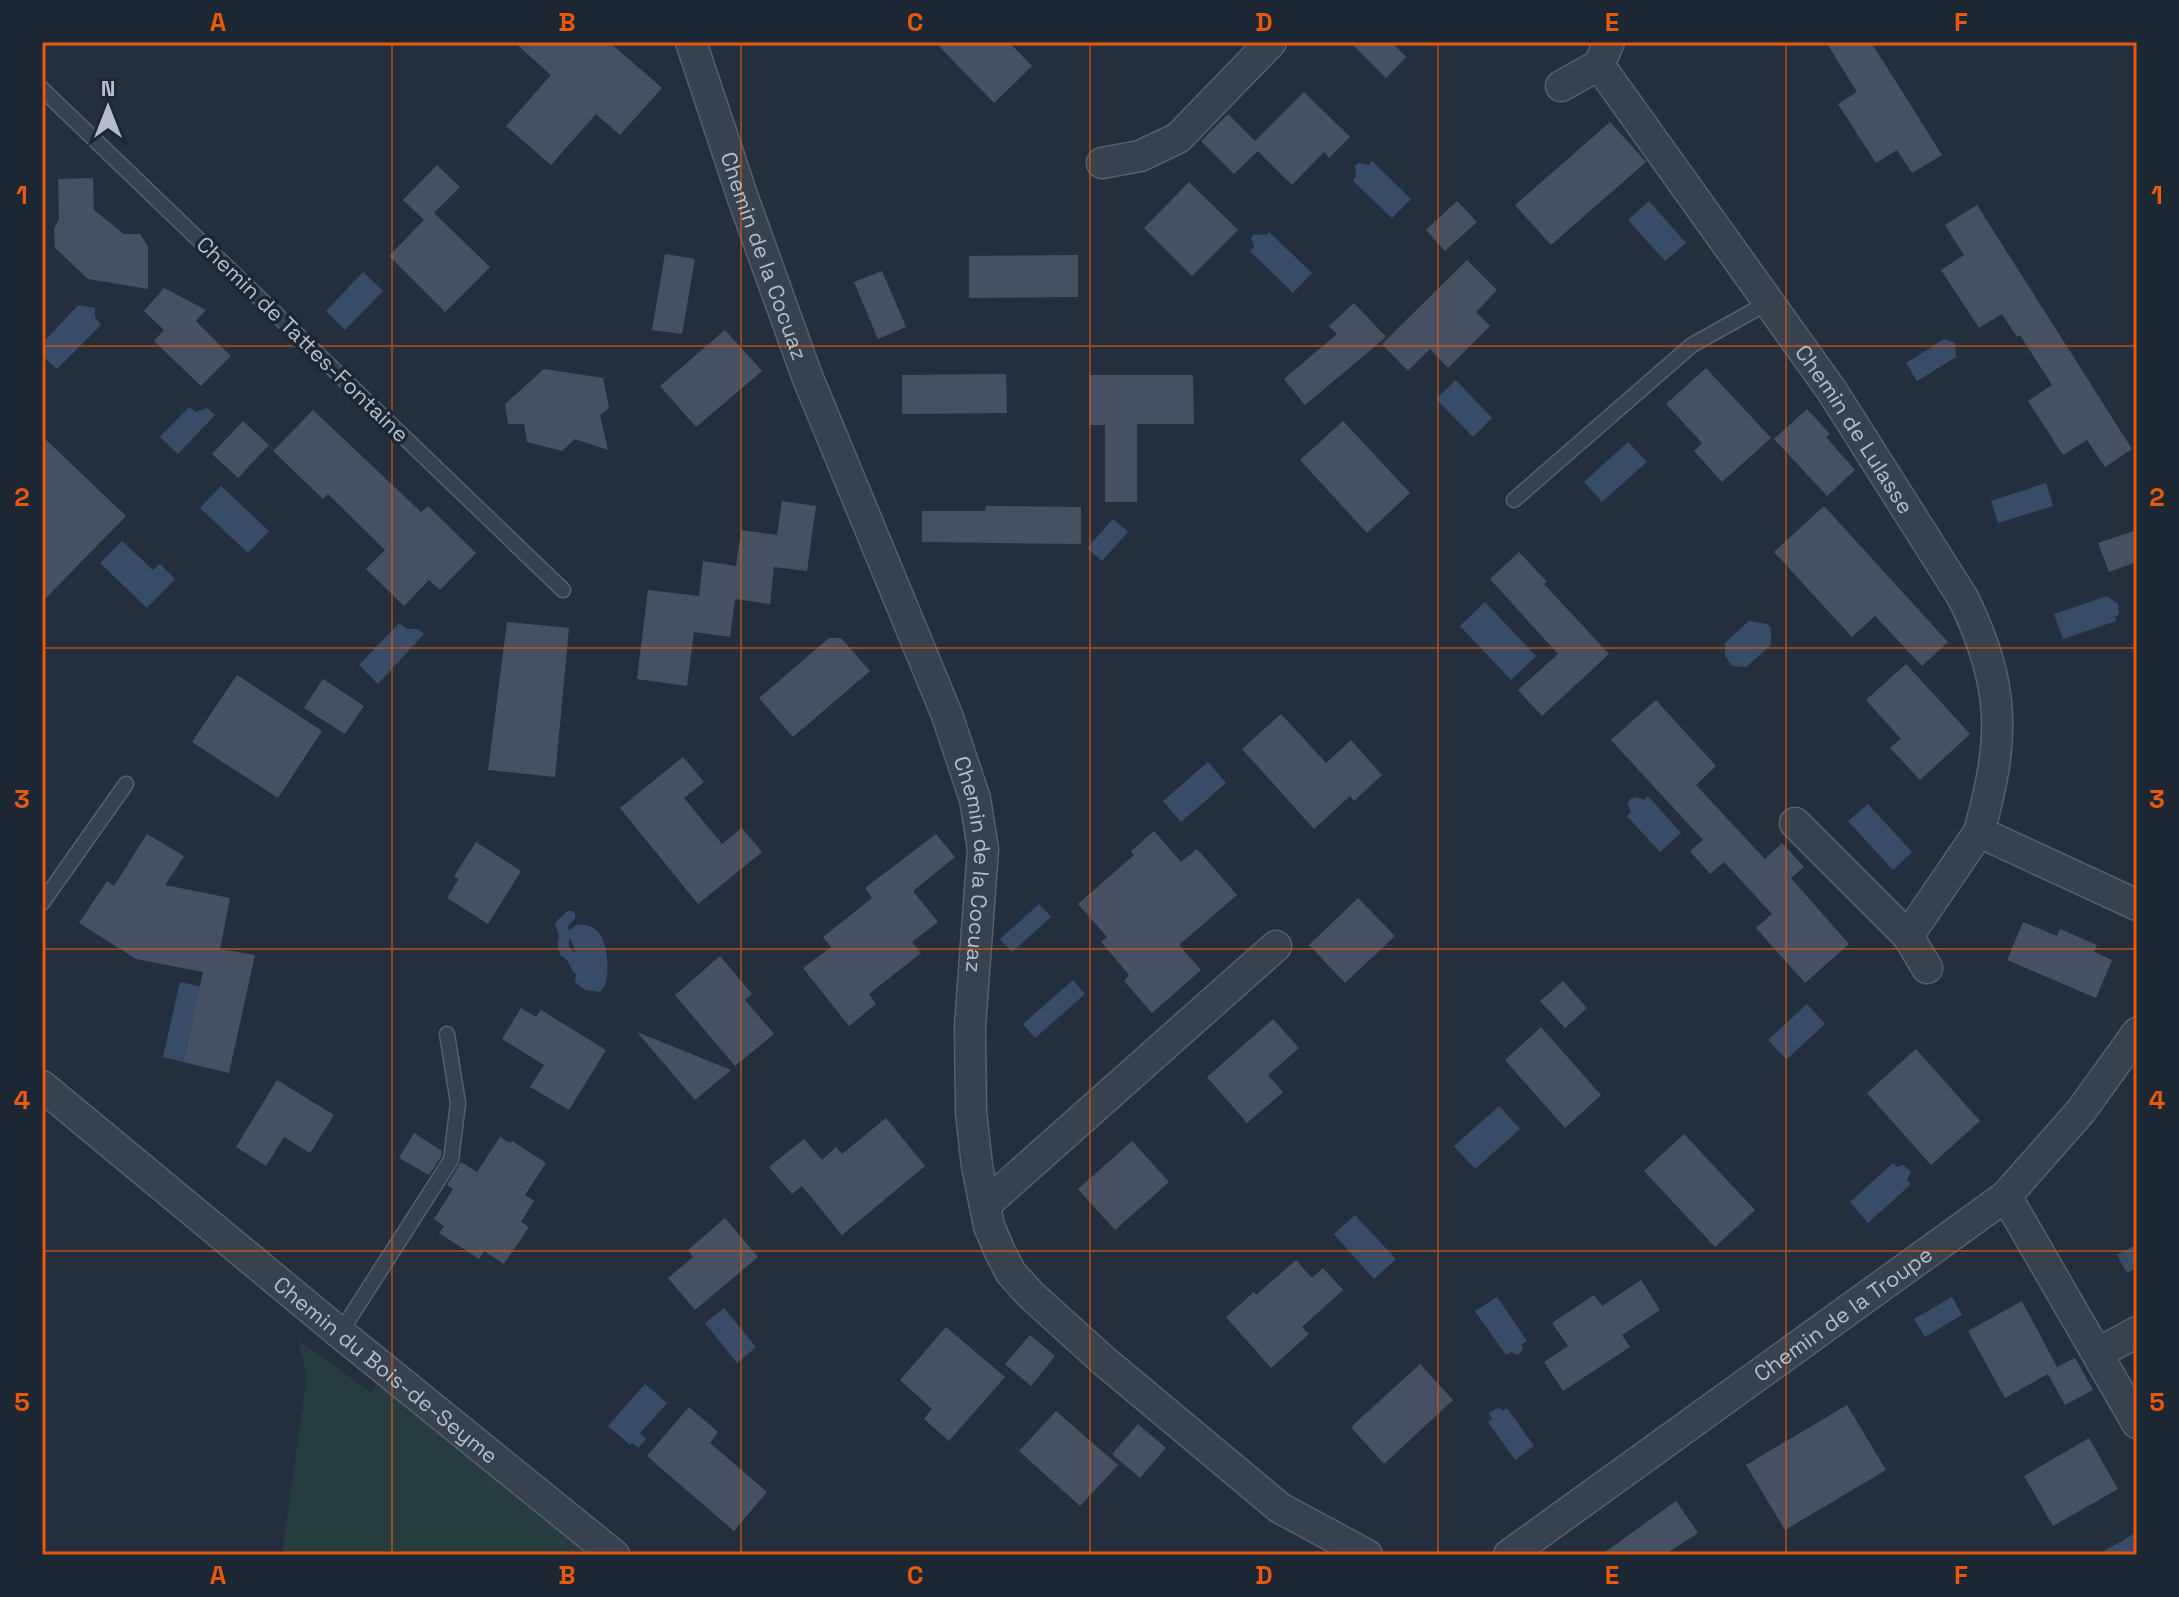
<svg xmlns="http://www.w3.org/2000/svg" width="2179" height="1597" font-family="'Space Grotesk',sans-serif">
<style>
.green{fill:#263c3f}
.water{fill:#394c67}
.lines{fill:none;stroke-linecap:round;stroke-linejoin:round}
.stream{stroke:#394c67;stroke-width:11}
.building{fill:#455162}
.service-casing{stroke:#565f6c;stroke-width:17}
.minor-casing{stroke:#565f6c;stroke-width:33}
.service{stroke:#38414e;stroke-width:14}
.minor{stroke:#38414e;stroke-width:30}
.grid{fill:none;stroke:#e8590c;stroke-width:2;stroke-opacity:0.55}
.labels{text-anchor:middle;stroke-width:7;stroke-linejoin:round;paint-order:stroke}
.street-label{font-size:22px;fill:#b4bcc9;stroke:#1d2633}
.neatline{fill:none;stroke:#e8590c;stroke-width:3}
.grid-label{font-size:26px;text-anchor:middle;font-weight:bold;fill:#e8590c}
</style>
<rect width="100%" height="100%" fill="#242f3e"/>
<!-- green -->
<polygon class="green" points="299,1341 372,1393 380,1379 595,1555 282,1555 307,1377"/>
<!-- water -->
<g class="water">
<polygon points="1372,161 1411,199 1392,218 1353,181 1356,177 1355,165 1359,163 1369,165"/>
<polygon points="1649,201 1686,243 1665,261 1628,220"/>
<polygon points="1269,232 1312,273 1293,293 1250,251 1254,247 1251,238 1254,234 1266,235"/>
<polygon points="363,272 383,291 345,330 326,311"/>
<polygon points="78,305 95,308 95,317 101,325 57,369 42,356 42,344"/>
<polygon points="1944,339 1955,343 1956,357 1917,381 1906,363"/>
<polygon points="1456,380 1492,418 1473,437 1436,399"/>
<polygon points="189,407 196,412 207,408 215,415 178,454 160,437"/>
<polygon points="1628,442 1647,462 1602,502 1584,482"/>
<polygon points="2046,483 2053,506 1998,523 1991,501"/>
<polygon points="221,486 269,531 248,553 200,508"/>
<polygon points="1113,519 1128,532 1102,561 1087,548"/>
<polygon points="122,541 153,570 160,564 175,579 147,608 100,563"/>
<polygon points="2107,596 2118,604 2119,614 2115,617 2116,621 2063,639 2054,614"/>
<polygon points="1485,602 1536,656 1511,680 1460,626"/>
<polygon points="1749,621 1767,624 1771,628 1771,645 1746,667 1732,666 1725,656 1725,643"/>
<polygon points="399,623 407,629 417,629 424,634 378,684 359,665"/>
<polygon points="1208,762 1226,783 1181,822 1163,801"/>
<polygon points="1648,796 1681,833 1660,852 1627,816 1631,812 1628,805 1630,799 1637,797 1644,800"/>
<polygon points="1868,804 1912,852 1893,870 1848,821"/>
<polygon points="1039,904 1051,917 1012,952 1000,939"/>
<path d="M 576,925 C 586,924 594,926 600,934 C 608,946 612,982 600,992 L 585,990 L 575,982 L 578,958 L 568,932 Z"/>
<polygon points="1073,980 1085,994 1035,1038 1023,1024"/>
<polygon points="180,982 206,988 192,1020 183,1062 163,1057"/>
<polygon points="1807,1004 1825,1024 1788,1058 1785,1058 1769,1041 1770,1038"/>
<polygon points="1499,1106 1520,1129 1475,1169 1454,1146"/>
<polygon points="1893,1163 1897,1167 1903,1165 1911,1172 1907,1180 1911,1184 1868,1223 1850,1202"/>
<polygon points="1355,1215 1396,1259 1374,1279 1334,1234"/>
<polygon points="2137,1244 2137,1267 2127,1273 2117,1255"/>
<polygon points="1497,1297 1527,1341 1522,1344 1523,1349 1518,1355 1511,1352 1506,1355 1475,1311"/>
<polygon points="1952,1297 1962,1315 1925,1337 1914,1319"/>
<polygon points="724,1308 756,1347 737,1363 705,1323"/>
<polygon points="645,1384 667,1403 640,1433 646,1439 638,1448 632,1443 630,1445 608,1426"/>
<polygon points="1499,1407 1502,1411 1507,1408 1534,1446 1515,1460 1488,1422 1492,1419 1489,1413"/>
<polygon points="2134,1534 2137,1539 2137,1555 2097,1555"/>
</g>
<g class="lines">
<!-- stream -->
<polyline class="stream" points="570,916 561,925 565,936 563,943 565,952 571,956 578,969"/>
</g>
<!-- building -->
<g class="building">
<polygon points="514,42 609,42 662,88 620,135 596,114 551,165 506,126 551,75"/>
<polygon points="935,42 1009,42 1032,66 994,103"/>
<polygon points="1350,42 1391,42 1406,57 1386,78"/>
<polygon points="1826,42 1871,42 1942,155 1912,173 1897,150 1876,163 1838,104 1857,92"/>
<polygon points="1304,92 1350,137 1329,158 1324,152 1292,185 1258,151 1234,174 1201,141 1228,114 1255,141"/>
<polygon points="1610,122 1646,162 1551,245 1515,205"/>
<polygon points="437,165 460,187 434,213 490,267 445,312 389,256 424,220 403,200"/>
<polygon points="93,178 94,210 124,234 140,234 148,246 148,289 88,279 55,248 54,229 59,219 58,179"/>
<polygon points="1189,182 1238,230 1192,276 1144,228"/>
<polygon points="1457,201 1477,222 1445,251 1426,230"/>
<polygon points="1977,205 2132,449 2105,467 2087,440 2063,455 2028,401 2052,385 2020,335 2017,337 2002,314 1979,328 1941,270 1964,255 1945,225"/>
<polygon points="665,254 695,259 682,334 652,330"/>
<polygon points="1078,255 1078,297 969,298 969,256"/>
<polygon points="1467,260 1497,290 1476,312 1490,326 1448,368 1430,349 1408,371 1382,344"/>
<polygon points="882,271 906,327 878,339 854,282"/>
<polygon points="164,288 206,310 196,321 231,356 201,386 154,341 164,330 144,311"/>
<polygon points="1354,303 1386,337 1305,405 1284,379 1337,334 1329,326"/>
<polygon points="725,330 762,371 696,427 660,386"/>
<polygon points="1706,368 1771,438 1722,482 1694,451 1702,443 1666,404"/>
<polygon points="544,369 603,378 609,408 600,415 608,450 575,439 562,451 527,442 524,424 508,424 505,404"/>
<polygon points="1006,374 1007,413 902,414 902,375"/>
<polygon points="1089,375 1193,375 1194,424 1137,424 1137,502 1105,502 1105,425 1089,425"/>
<polygon points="1807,409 1830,434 1826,437 1855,470 1827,496 1774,439"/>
<polygon points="313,410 421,512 428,506 476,553 440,590 429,580 404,606 366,569 385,550 328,494 323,499 273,451"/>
<polygon points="243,421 269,445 238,478 212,454"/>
<polygon points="1343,421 1410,493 1367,533 1300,460"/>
<polygon points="42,436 126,516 42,602"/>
<polygon points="782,501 816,506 807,571 774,567 770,604 735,599 730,637 694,632 687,686 637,679 648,590 699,596 703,561 736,566 741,530 777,535"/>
<polygon points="986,506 1081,507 1081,544 922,542 922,511 985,511"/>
<polygon points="1824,506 1948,642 1922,666 1875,616 1852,637 1774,552"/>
<polygon points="2137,530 2137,562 2109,572 2098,543"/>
<polygon points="1519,552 1547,582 1544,584 1609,654 1542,716 1518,690 1558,654 1490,579"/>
<polygon points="507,622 569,628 555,777 488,770"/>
<polygon points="829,638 841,638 870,671 793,737 759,698"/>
<polygon points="1906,664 1970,734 1920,780 1890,748 1901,739 1866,700"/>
<polygon points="237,675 322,731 278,798 192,742"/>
<polygon points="323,679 364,706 345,734 304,708"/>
<polygon points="1656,700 1716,766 1696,785 1765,859 1782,843 1804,867 1791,878 1849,944 1805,983 1756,928 1772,914 1724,862 1710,874 1690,851 1703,840 1611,740"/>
<polygon points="1281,714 1326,763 1351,740 1382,775 1354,801 1350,796 1314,829 1242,749"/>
<polygon points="683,757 704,782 684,798 722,844 742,828 762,852 698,904 620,808"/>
<polygon points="1154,831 1181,862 1197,849 1237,895 1179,945 1201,970 1152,1013 1124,981 1129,975 1101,942 1107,937 1078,904 1134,855 1131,851"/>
<polygon points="147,834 184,856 165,885 230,898 220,949 255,955 229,1073 183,1062 203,972 136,959 79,923 107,881 114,886"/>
<polygon points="936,834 955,857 913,891 938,922 912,942 921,953 869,994 876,1004 849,1026 803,968 831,947 823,937 872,898 865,888"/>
<polygon points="476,842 521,871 488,924 447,898 459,879 454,876"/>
<polygon points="1358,898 1395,936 1345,983 1309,945"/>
<polygon points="2023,922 2057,936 2060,929 2097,945 2094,952 2112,960 2096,998 2007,960"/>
<polygon points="720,956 752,994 745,1000 774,1034 735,1066 675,995"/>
<polygon points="1563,981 1587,1008 1565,1028 1540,1001"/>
<polygon points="521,1008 536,1017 541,1010 606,1050 569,1110 530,1087 544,1065 502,1039"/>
<polygon points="1273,1019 1299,1048 1268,1075 1283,1092 1247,1123 1207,1077"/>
<polygon points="1541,1027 1601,1095 1565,1128 1505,1060"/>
<polygon points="637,1032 731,1070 695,1100"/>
<polygon points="1916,1049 1980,1121 1931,1165 1867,1093"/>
<polygon points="277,1080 334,1115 310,1153 284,1137 266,1166 236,1147"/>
<polygon points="886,1118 925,1166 842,1235 802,1186 792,1194 769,1167 804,1139 822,1160 836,1147 842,1154"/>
<polygon points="414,1133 442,1151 441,1157 429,1175 399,1158"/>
<polygon points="1684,1134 1755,1210 1715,1247 1644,1171"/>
<polygon points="500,1137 510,1143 512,1141 546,1163 525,1195 534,1201 521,1222 529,1227 504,1264 484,1251 479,1259 439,1233 444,1226 434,1219 453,1189 447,1185 461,1162 477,1172"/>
<polygon points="1132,1141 1169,1182 1115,1230 1078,1189"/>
<polygon points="725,1218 758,1257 695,1310 668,1278 693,1257 688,1250"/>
<polygon points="1296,1260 1312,1278 1323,1268 1343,1290 1302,1327 1309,1334 1271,1368 1226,1317 1254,1292 1256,1295"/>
<polygon points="1641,1280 1660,1310 1622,1335 1630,1347 1563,1391 1544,1362 1568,1346 1552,1323 1594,1295 1602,1306"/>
<polygon points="2022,1301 2057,1367 2075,1358 2093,1390 2065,1405 2048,1374 2005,1398 1968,1331"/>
<polygon points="946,1327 1005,1377 949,1441 924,1419 932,1409 900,1380"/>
<polygon points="1030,1335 1055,1356 1031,1386 1005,1364"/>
<polygon points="1420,1364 1453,1400 1384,1464 1351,1427"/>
<polygon points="1847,1405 1886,1470 1785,1530 1746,1465"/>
<polygon points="689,1407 718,1432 710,1443 767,1492 734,1531 647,1456"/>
<polygon points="1056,1411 1118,1465 1080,1506 1019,1451"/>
<polygon points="1138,1424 1166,1448 1140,1478 1112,1454"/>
<polygon points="2089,1438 2118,1489 2053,1526 2024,1476"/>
<polygon points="1676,1501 1698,1533 1664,1555 1601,1555"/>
</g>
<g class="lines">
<defs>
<g id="service">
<polyline points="42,89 563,590"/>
<polyline points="1514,500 1692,345 1769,302"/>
<polyline points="42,903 126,784"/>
<polyline points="340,1333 451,1160 458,1103 447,1034"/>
</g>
<g id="minor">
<path id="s1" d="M 691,42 L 744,201 L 807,376 L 947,715 L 975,799 L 983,849 L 970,1026 L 971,1112 L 977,1166 L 989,1226 L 1000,1252 L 1011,1273 L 1031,1295 L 1104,1361 L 1280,1508 L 1367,1555"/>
<path id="s2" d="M 1609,42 L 1599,65 L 1832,391 L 1963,598 C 2006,686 2005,739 1979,832 L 2137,905"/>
<polyline points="1561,86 1599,65"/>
<polyline points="1102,163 1140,156 1178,138 1271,42"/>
<polyline points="1795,823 1908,936 1979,832"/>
<polyline points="1908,936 1927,968"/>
<path id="s3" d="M 42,1086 L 340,1333 L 614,1555"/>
<polyline points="2006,1196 2137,1423"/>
<polyline points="985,1205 1276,946"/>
<polyline points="2098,1353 2137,1332"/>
<path id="s4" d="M 1509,1555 L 2006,1196 L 2081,1111 L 2137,1033"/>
</g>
</defs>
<!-- service casing -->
<use href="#service" class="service-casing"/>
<!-- minor casing -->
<use href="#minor" class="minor-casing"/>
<!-- service -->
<use href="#service" class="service"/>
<!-- minor -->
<use href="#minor" class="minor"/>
</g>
<!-- grid -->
<path class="grid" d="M 392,42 L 392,1555M 741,42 L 741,1555M 1090,42 L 1090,1555M 1438,42 L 1438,1555M 1786,42 L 1786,1555M 42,346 L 2137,346M 42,648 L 2137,648M 42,949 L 2137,949M 42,1251 L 2137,1251"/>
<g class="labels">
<!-- street labels -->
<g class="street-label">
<text dy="8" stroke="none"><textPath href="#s1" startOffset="226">Chemin de la Cocuaz</textPath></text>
<text transform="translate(303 339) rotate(44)" y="8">Chemin de Tattes-Fontaine</text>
<text dy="8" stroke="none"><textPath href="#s2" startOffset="470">Chemin de Lulasse</textPath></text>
<text dy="8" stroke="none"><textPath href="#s1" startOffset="874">Chemin de la Cocuaz</textPath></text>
<text dy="8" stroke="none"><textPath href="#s4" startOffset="412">Chemin de la Troupe</textPath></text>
<text dy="8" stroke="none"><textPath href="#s3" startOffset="446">Chemin du Bois-de-Seyme</textPath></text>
</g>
</g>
<!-- border -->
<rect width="2179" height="1597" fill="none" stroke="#1d2633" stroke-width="88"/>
<!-- north arrow -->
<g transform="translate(108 108)" stroke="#1d2633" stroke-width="6" paint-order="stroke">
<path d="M0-6L14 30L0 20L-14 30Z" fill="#b4bcc9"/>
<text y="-12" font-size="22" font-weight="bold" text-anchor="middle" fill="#b4bcc9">N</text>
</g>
<rect x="44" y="44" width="2091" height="1509" class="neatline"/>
<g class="grid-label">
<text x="218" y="31">A</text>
<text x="567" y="31">B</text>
<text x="915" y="31">C</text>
<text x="1264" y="31">D</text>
<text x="1612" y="31">E</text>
<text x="1961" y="31">F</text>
<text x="22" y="204">1</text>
<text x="2157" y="204">1</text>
<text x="22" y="506">2</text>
<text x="2157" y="506">2</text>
<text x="22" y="808">3</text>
<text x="2157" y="808">3</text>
<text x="22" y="1109">4</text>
<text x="2157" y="1109">4</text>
<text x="22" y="1411">5</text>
<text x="2157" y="1411">5</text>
<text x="218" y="1584">A</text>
<text x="567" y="1584">B</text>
<text x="915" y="1584">C</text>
<text x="1264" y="1584">D</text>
<text x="1612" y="1584">E</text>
<text x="1961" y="1584">F</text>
</g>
</svg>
